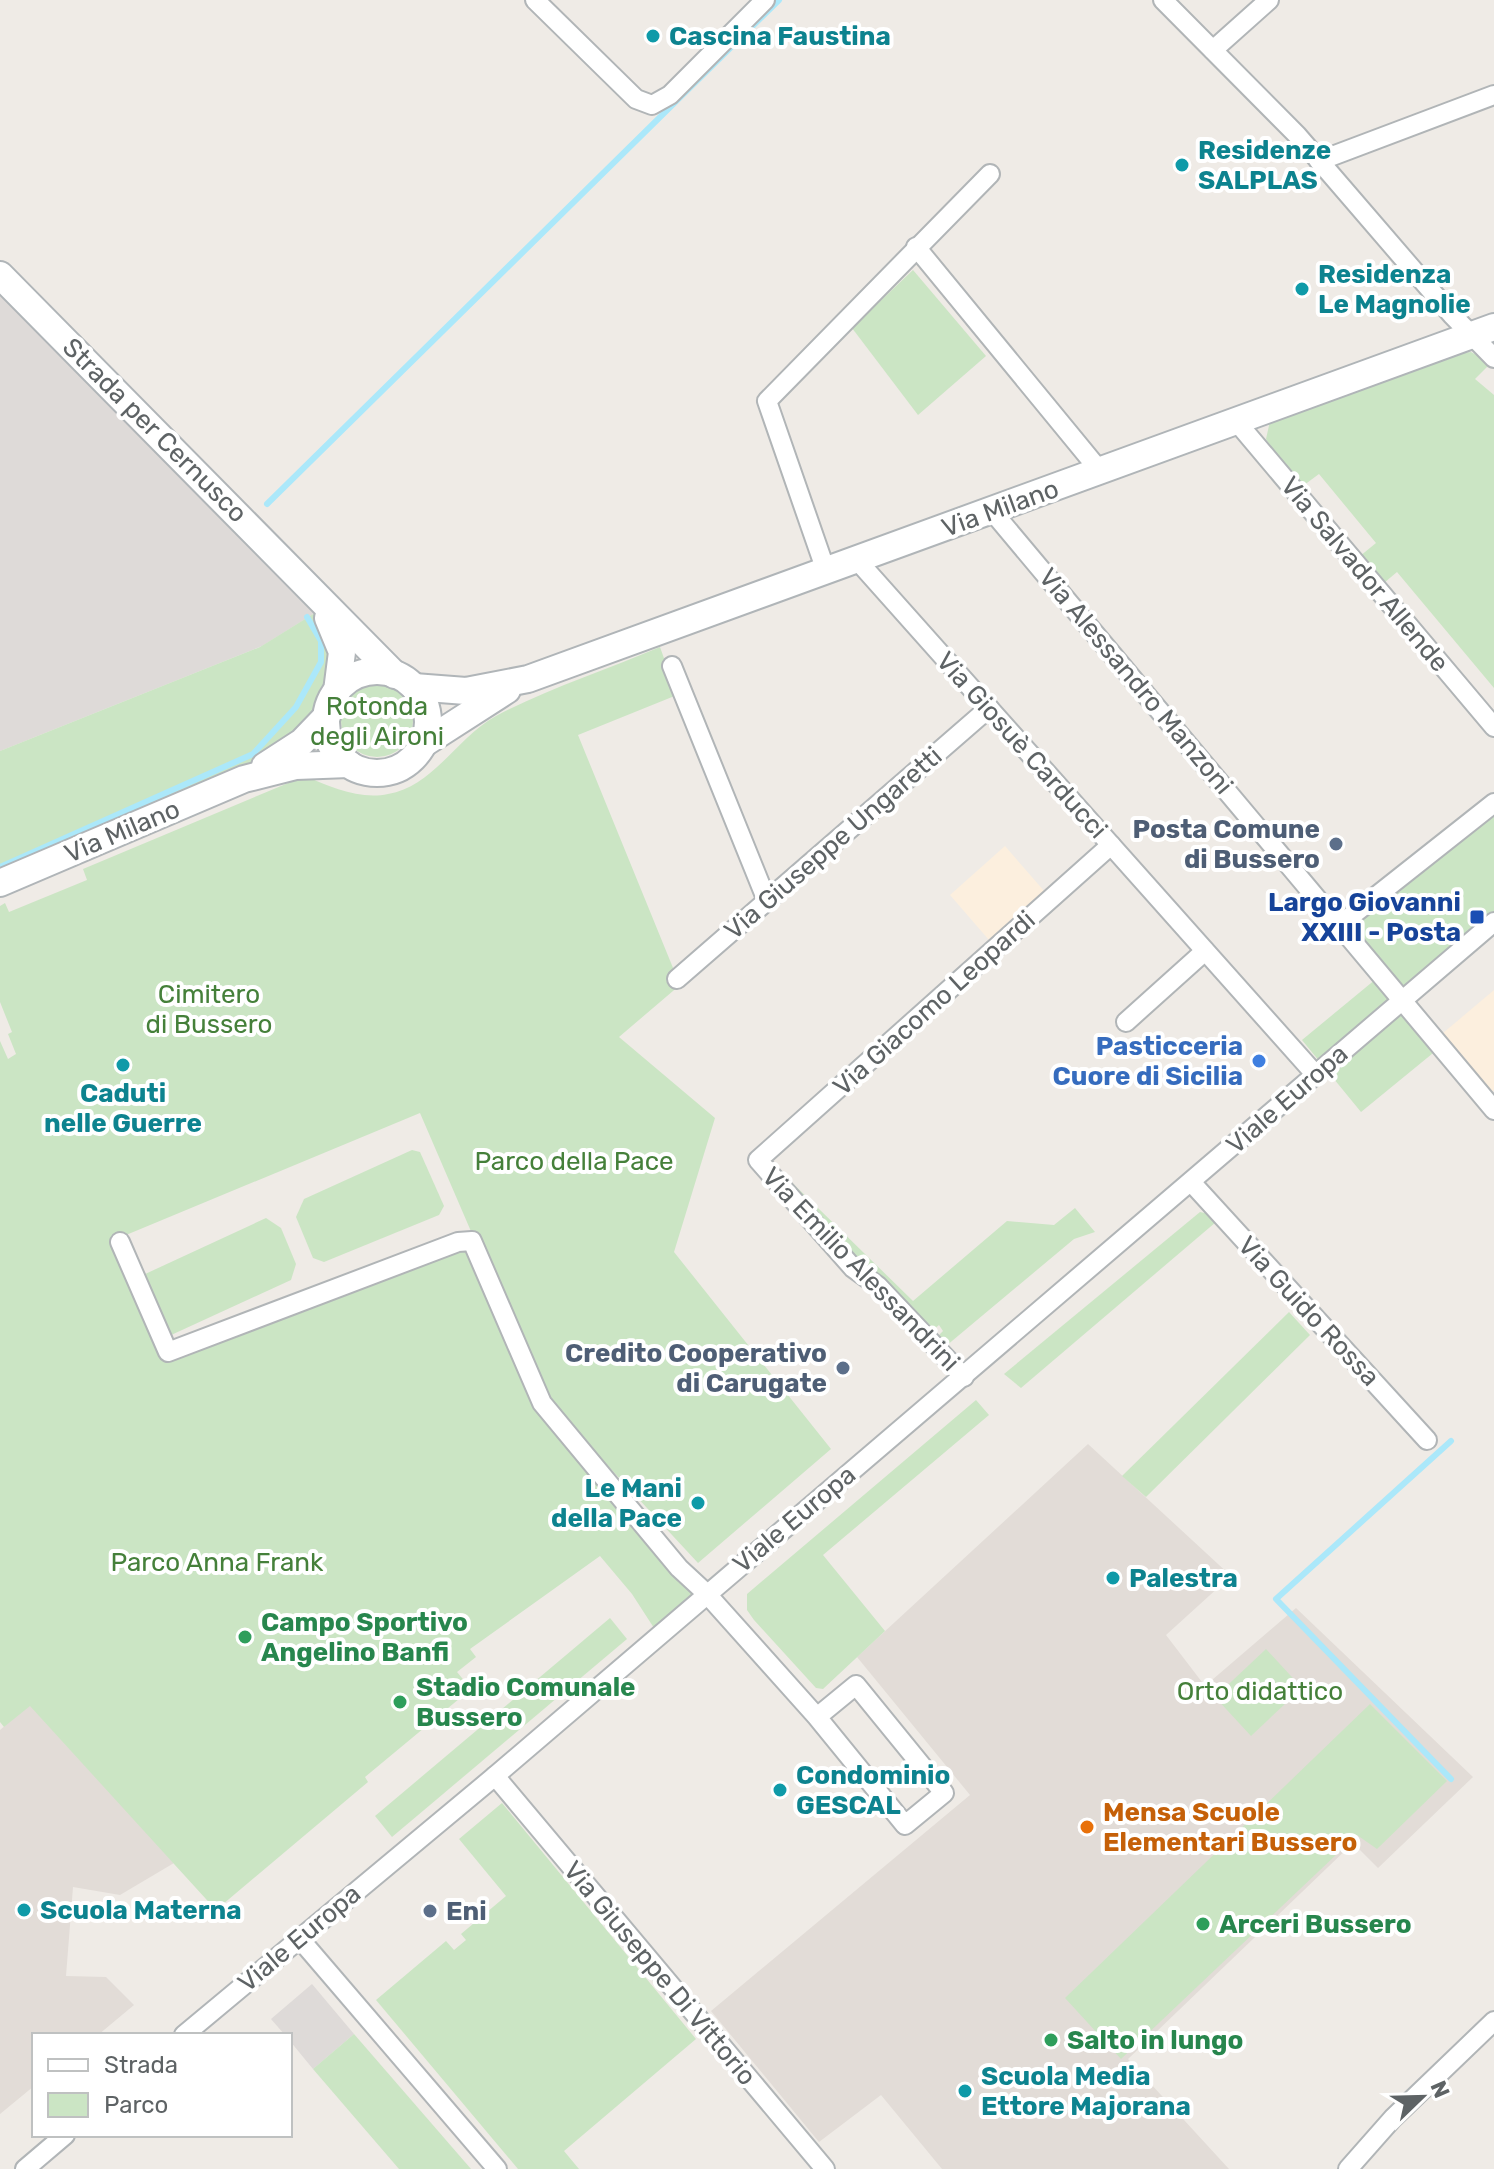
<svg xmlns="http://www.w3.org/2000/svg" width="1494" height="2169" font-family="Rubik,sans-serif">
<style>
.commercial{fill:#fcefde}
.industrial{fill:#dedad8}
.education{fill:#e2dcd7}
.green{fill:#cbe5c4;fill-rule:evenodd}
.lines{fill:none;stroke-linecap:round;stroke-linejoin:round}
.stream{stroke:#abe8fa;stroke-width:6}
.street-casing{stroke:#b1b5b7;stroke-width:22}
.secondary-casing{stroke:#b0b5b8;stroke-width:30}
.street{stroke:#fff;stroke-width:18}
.secondary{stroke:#fff;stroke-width:26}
.culture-dot{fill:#0f9aa8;stroke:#fff;stroke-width:3}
.service-dot{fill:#5c6f8a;stroke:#fff;stroke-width:3}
.transit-dot{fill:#1a4fb4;stroke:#fff;stroke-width:3}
.shop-dot{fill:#3f7fe0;stroke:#fff;stroke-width:3}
.leisure-dot{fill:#2e9e5b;stroke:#fff;stroke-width:3}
.food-dot{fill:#e8710a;stroke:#fff;stroke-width:3}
.labels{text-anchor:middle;stroke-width:8;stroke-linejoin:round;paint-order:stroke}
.culture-label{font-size:26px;font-weight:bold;fill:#0d838f;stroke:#fff;text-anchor:start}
.street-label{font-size:26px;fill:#5e6365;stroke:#fff}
.park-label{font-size:26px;fill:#45803a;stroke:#fff}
.service-label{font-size:26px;font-weight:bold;fill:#4e5e75;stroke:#fff;text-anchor:end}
.transit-label{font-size:26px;font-weight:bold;fill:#164399;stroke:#fff;text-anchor:end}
.shop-label{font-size:26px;font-weight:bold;fill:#366cbe;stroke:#fff;text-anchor:end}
.leisure-label{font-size:26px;font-weight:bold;fill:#27864d;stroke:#fff;text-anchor:start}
.food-label{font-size:26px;font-weight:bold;fill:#c56008;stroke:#fff;text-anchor:start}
</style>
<rect width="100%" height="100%" fill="#efebe6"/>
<!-- commercial -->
<g class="commercial">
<polygon points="1005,846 1045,892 989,940 950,895"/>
<polygon points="1494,990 1494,1090 1492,1092 1443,1033"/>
</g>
<!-- industrial -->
<g class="industrial">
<polygon points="0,275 323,608 262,646 0,751"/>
<polygon points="312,1984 354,2034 313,2069 290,2041 290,2035 285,2035 271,2019"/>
</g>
<!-- education -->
<g class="education">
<polygon points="1088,1444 1231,1576 1166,1635 1205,1686 1296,1608 1473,1777 1378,1868 1353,1843 1128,2059 1229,2169 942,2169 881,2095 819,2142 711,2011 970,1795 857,1657"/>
<polygon points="30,1705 174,1863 120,1895 73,1887 66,1976 106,1977 134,2005 98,2035 34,2035 34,2086 0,2114 0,1730"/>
</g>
<!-- green -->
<g class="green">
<polygon points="913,270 986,356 918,415 852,328"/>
<polygon points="1471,352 1491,363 1475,379 1494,395 1494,688 1397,572 1378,588 1354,561 1376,543 1319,474 1296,491 1266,439 1270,421 1454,354"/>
<polygon points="318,611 330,634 326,691 315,714 278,751 0,878 0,751 260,647"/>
<path d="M 660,647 L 677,695 L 578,735 L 680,985 L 619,1037 L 715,1118 L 674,1252 L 831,1449 L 698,1563 L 583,1439 L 703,1587 L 654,1628 L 632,1594 L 600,1556 L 470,1649 L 476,1657 L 457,1672 L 471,1689 L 365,1777 L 368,1782 L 216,1910 L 30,1706 L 4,1727 L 0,1722 L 0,1041 L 8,1059 L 16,1054 L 8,1034 L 12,1032 L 0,1002 L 0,906 L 5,903 L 9,912 L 87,880 L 83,869 L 305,776 C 331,787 360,800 388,794 C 434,786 456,738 496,716 C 547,689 606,670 660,647 ZM 420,1113 L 473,1236 L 168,1351 L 114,1240 Z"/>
<circle cx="377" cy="721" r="36"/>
<polygon points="1494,806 1494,922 1402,1003 1438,1049 1361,1112 1302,1040 1382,974 1343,924"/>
<polygon points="412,1150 420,1152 444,1206 439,1215 324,1262 313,1258 296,1217 304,1199"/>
<polygon points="771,1162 913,1301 1007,1221 1054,1225 1075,1208 1095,1232 1074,1239 946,1346 938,1336 943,1331 939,1325 932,1331 856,1262"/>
<polygon points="1200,1212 1209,1214 1216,1222 1021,1388 1004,1374"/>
<polygon points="266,1218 281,1228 296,1264 291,1280 169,1336 143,1275"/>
<polygon points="1289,1312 1310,1335 1146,1497 1122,1476"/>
<polygon points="976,1400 989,1415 823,1555 885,1631 823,1689 816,1688 754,1620 747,1610 747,1594"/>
<polygon points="610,1618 627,1639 392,1837 375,1816"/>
<polygon points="1266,1649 1302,1688 1251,1736 1215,1697"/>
<polygon points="1370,1704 1447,1781 1377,1849 1357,1835 1121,2059 1065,1998"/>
<polygon points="502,1803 696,2039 564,2151 579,2169 518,2169 376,2000 446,1941 454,1950 466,1940 461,1934 506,1896 459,1839"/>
<polygon points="354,2034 471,2169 399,2169 313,2069"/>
</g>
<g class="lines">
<!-- stream -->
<g class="stream">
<polyline points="267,504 779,0"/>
<polyline points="0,867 253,754 296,707 321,662 321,641 307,617"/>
<polyline points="1451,1779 1276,1599 1451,1441"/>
</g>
<defs>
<g id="street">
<polyline points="535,0 636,99 652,105 670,95 765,0"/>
<polyline points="1163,0 1297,135 1452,315 1494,358"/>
<polyline points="1213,50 1269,0"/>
<polyline points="1319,161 1494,95"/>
<polyline points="916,247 1100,471"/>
<polyline points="1236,421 1494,727"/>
<polyline points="992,511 1494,1110"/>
<polyline points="857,560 1315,1074"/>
<polyline points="826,571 767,401 990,174"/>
<polyline points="672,666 767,901"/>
<polyline points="1341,924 1494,803"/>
<polyline points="677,979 989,708"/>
<polyline points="1126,1022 1205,951"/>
<polyline points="1191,1182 1427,1440"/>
<polyline points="120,1242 168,1352 458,1242 472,1241 542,1403 679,1568 706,1593 817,1717 905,1825 944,1793 856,1685 817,1717"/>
<polyline points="964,1377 878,1286 853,1268 758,1160 1111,845"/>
<polyline points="495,1776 825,2169"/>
<polyline points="299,1938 497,2169"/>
<polyline points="184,2035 495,1776 1494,922"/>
<polyline points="25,2169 65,2135"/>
<polyline points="1348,2169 1393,2118 1494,2021"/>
</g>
<g id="secondary">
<polyline points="0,275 395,675"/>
<polyline points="328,618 342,652 337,691"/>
<circle cx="377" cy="722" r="51"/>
<polyline points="414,687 466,691 528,679 1494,327"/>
<polyline points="423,744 507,690"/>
<polyline points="265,766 302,742 327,716"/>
<polyline points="0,883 244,779 296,766 349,764"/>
</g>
</defs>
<!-- street casing -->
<use href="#street" class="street-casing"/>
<!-- secondary casing -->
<use href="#secondary" class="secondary-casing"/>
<!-- street -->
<use href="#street" class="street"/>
<!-- secondary -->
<use href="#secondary" class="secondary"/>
</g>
<!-- markers -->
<g class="culture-dot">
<circle cx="653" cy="36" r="8"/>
<circle cx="1182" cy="165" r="8"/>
<circle cx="1302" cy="289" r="8"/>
<circle cx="123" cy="1065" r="8"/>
<circle cx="698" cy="1503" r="8"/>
<circle cx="1113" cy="1578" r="8"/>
<circle cx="780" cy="1790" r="8"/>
<circle cx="24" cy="1910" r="8"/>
<circle cx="965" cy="2091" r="8"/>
</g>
<g class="service-dot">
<circle cx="1336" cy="844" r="8"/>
<circle cx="843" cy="1368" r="8"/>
<circle cx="430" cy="1911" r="8"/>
</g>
<rect class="transit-dot" x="1469" y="909" width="16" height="16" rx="4"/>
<circle class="shop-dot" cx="1259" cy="1061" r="8"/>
<g class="leisure-dot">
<circle cx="245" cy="1637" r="8"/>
<circle cx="400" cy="1702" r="8"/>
<circle cx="1203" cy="1924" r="8"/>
<circle cx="1051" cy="2040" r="8"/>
</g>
<circle class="food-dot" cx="1087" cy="1827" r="8"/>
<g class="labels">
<!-- culture labels -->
<g class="culture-label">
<text x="669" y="45">Cascina Faustina</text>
<text x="1198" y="159">Residenze<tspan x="1198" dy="30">SALPLAS</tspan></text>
<text x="1318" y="283">Residenza<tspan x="1318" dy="30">Le Magnolie</tspan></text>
<text x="123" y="1102" text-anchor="middle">Caduti<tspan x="123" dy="30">nelle Guerre</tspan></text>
<text x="682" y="1497" text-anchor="end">Le Mani<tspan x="682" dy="30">della Pace</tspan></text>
<text x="1129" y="1587">Palestra</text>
<text x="796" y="1784">Condominio<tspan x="796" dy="30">GESCAL</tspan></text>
<text x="40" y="1919">Scuola Materna</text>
<text x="981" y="2085">Scuola Media<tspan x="981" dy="30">Ettore Majorana</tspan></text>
</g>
<!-- street labels -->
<g class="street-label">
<text transform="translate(155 430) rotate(45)" y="9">Strada per Cernusco</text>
<text transform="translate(1000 508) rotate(-20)" y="9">Via Milano</text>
<text transform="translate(1365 574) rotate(50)" y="9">Via Salvador Allende</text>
<text transform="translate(1136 681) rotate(50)" y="9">Via Alessandro Manzoni</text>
<text transform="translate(1022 745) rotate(48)" y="9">Via Giosuè Carducci</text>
<text transform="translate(122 831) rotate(-23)" y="9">Via Milano</text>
<text transform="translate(833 843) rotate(-41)" y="9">Via Giuseppe Ungaretti</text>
<text transform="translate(934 1003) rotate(-42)" y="9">Via Giacomo Leopardi</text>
<text transform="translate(1287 1099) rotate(-41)" y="9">Viale Europa</text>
<text transform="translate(861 1269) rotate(46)" y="9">Via Emilio Alessandrini</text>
<text transform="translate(1309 1311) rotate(47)" y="9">Via Guido Rossa</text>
<text transform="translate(794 1519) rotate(-40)" y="9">Viale Europa</text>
<text transform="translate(299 1938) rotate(-40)" y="9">Viale Europa</text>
<text transform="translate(660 1973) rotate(50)" y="9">Via Giuseppe Di Vittorio</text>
</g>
<!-- park labels -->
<g class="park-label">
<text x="377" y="715">Rotonda<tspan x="377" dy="30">degli Aironi</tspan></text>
<text x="209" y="1003">Cimitero<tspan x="209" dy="30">di Bussero</tspan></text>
<text x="574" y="1170">Parco della Pace</text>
<text x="217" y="1571">Parco Anna Frank</text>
<text x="1260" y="1700">Orto didattico</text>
</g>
<!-- service labels -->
<g class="service-label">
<text x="1320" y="838">Posta Comune<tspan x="1320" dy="30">di Bussero</tspan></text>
<text x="827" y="1362">Credito Cooperativo<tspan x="827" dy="30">di Carugate</tspan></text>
<text x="446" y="1920" text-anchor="start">Eni</text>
</g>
<!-- transit labels -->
<g class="transit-label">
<text x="1461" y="911">Largo Giovanni<tspan x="1461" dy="30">XXIII - Posta</tspan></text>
</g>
<!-- shop labels -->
<g class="shop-label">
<text x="1243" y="1055">Pasticceria<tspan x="1243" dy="30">Cuore di Sicilia</tspan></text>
</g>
<!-- leisure labels -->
<g class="leisure-label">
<text x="261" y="1631">Campo Sportivo<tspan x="261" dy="30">Angelino Banfi</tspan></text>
<text x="416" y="1696">Stadio Comunale<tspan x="416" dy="30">Bussero</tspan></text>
<text x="1219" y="1933">Arceri Bussero</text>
<text x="1067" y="2049">Salto in lungo</text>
</g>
<!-- food labels -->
<g class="food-label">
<text x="1103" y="1821">Mensa Scuole<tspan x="1103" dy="30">Elementari Bussero</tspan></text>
</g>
</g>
<!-- legend -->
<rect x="32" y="2033" width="260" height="104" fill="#ffffff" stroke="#bfc1c1" stroke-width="2"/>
<rect x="48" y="2059" width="40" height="12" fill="#ffffff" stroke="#bfc1c1" stroke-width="2"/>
<text x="104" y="2073" font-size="24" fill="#5e6365">Strada</text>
<rect x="48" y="2093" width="40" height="24" fill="#cbe5c4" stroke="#bfc1c1" stroke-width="2"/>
<text x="104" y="2113" font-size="24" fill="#5e6365">Parco</text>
<!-- north arrow -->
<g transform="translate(1422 2097) rotate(67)" stroke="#ffffff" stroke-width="6" paint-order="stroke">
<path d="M0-6L14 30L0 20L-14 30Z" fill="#5e6365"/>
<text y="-12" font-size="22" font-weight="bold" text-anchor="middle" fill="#5e6365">N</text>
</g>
</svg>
